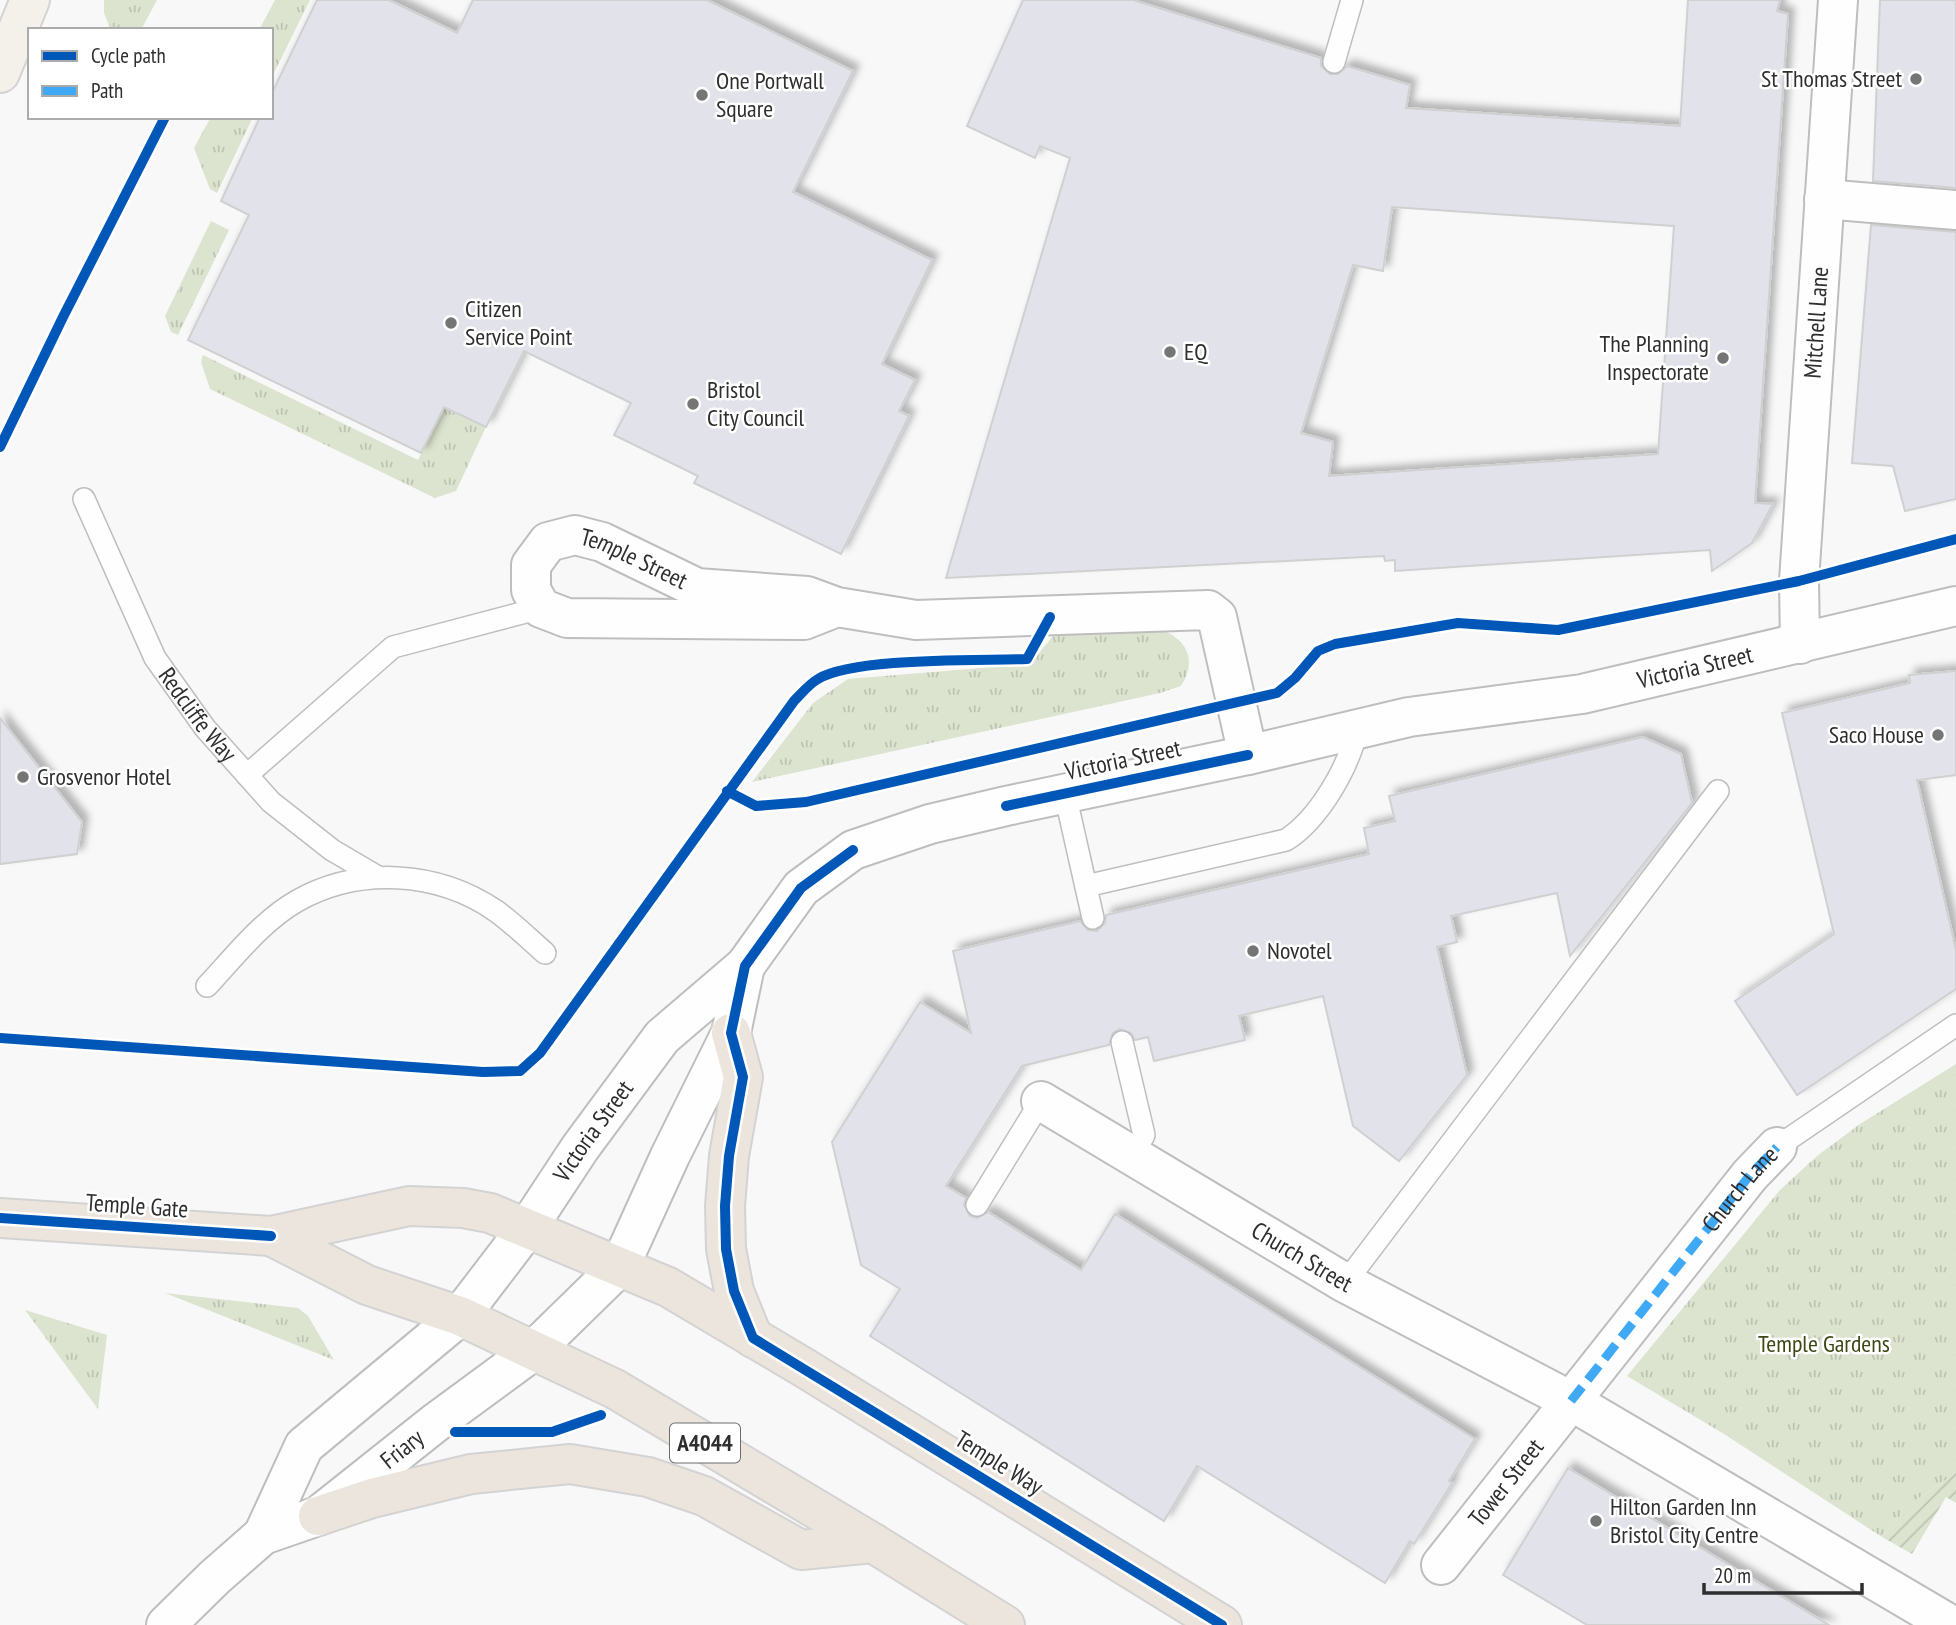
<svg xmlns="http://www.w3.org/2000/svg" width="1956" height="1625" font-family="'PT Sans Narrow',sans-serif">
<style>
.grass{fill:url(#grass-tufts)}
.garden{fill:url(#garden-furrows)}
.building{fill:#e2e2eb;stroke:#d0d0d1;stroke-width:2;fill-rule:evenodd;filter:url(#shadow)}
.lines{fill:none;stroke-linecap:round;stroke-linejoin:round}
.lane-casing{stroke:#bebebf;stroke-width:24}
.street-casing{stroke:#bebebf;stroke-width:42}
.secondary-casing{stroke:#bebebf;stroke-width:42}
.primary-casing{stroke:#d3d3d3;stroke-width:42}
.highway-casing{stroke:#d3d3d3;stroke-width:42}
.lane{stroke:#fefefe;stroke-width:21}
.street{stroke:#fefefe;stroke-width:38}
.secondary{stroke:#fefefe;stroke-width:38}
.primary{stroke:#f4f0ea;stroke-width:38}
.highway{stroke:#ece5dd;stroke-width:38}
.quiet{stroke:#3fa9f5;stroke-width:9;stroke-dasharray:18 9;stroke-linecap:butt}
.cycleway-casing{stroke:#fff;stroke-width:15}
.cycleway{stroke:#0057b8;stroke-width:10}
.poi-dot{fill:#757576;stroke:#fff;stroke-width:2.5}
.labels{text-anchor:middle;stroke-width:5;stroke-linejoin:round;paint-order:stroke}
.shield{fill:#fff;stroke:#6d6d6d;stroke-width:2}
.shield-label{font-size:23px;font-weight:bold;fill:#2e2e2f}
.poi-label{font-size:24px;fill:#2e2e2f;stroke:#fff;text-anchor:start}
.street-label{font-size:24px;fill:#2e2e2f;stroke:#fff}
.park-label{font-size:24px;fill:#3c4714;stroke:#fff}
</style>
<defs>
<pattern id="grass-tufts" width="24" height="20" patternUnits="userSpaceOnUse" patternTransform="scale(1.75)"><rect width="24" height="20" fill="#dce3cf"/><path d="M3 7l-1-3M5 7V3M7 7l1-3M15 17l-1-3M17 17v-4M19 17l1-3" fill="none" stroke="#bdc3b2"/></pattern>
<pattern id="garden-furrows" width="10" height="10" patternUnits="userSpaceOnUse" patternTransform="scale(1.75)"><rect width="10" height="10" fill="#dce3cf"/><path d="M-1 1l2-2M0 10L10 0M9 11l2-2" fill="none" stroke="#bdc3b2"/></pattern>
<filter id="shadow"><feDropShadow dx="6" dy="-6" stdDeviation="3.5" flood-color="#0004"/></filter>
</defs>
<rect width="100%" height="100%" fill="#f8f8f9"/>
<!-- grass -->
<g class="grass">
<polygon points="104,0 157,0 141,30 111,30 104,13"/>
<polygon points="275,0 310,0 271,79 271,30 259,30"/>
<polygon points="211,117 253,117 217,193 210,189 194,148"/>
<polygon points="211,221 229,230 178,335 171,332 165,316"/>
<polygon points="203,355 418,460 444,407 486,427 456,491 435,498 210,389 201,362"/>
<path d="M 1161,629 C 1188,641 1197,660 1181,686 L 1160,693 L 752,782 L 813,703 L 848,679 L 1030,664 L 1057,631 Z"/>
<polygon points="1956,1064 1956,1473 1910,1504 1882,1537 1724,1434 1627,1376 1780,1190 1817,1156 1860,1124"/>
<polygon points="165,1293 298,1308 308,1316 334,1360"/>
<polygon points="25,1310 107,1335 98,1409"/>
</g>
<!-- garden -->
<polygon class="garden" points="1956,1473 1956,1503 1946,1497 1912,1554 1882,1537 1910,1504"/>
<!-- building -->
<g class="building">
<polygon points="317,0 389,0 457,33 473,0 707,0 853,71 793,192 932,260 882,364 915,380 899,411 909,416 841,554 694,483 698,476 614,435 631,403 524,351 486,427 444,407 421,453 188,340 249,215 221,201 260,117 271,117 271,95"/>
<path d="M 1023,0 L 1133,0 L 1321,58 L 1321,66 L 1330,74 L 1338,74 L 1347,66 L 1410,85 L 1406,108 L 1680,126 L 1688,0 L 1780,0 L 1777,11 L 1788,14 L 1755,503 L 1773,504 L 1752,543 L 1712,571 L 1710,550 L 1395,571 L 1395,560 L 1385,561 L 1384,556 L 946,578 L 1070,158 L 1040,146 L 1035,158 L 967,126 ZM 1392,207 L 1674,226 L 1658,454 L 1329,476 L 1333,442 L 1301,433 L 1353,265 L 1383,271 Z"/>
<polygon points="1880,0 1956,0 1956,188 1873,181"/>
<polygon points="1871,225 1956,232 1956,499 1905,511 1893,466 1852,463"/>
<polygon points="1956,671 1956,775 1917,780 1956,950 1956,989 1797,1095 1735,1001 1834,934 1782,713 1910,683 1909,675"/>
<polygon points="0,718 82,822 77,854 0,864"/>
<polygon points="1643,737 1681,754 1692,803 1570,956 1557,893 1451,916 1457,942 1437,947 1467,1075 1399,1161 1353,1126 1323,996 1239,1016 1245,1040 1154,1061 1148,1037 1135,1040 1131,1033 1120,1029 1113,1033 1109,1045 1022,1066 946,1186 966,1198 964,1205 970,1216 977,1218 988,1212 1081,1270 1115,1214 1475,1439 1449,1481 1452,1483 1414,1544 1410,1541 1385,1583 1197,1466 1164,1521 870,1336 900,1289 861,1265 832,1142 920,1002 971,1033 953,951 1080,921 1088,930 1097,931 1105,923 1106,915 1369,854 1364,828 1395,821 1389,796"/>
<polygon points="1568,1468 1829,1625 1587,1625 1503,1575"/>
</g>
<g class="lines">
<defs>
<g id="lane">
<polyline points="1334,62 1352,0"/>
<path id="s1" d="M 84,499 L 155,658 L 205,728 L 271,802 L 332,850 L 378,877"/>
<polyline points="247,775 393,647 541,608"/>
<polyline points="1065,794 1093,918"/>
<path d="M 1086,886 L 1286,840 C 1319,819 1349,767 1357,729"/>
<path d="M 207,986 C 235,956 262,921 297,901 C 359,866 438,871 496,911 C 513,923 529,939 545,953"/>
<polyline points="1122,1042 1144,1135 1132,1156"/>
<polyline points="1777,1147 1956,1025"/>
<polyline points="977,1205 1041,1101"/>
<polyline points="1345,1283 1718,791"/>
</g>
<g id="street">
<polyline points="1824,199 1956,210"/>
<path id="s2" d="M 837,607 L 804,620 L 567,618 L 541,608 L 531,590 L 531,565 L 548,542 L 575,535 L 602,542 L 697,588 L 807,596 L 837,607 L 916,620 L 1208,610 L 1217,617 L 1248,755"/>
<path id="s3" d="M 1800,644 L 1799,581 L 1838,0"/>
<path id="s4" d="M 1041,1101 L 1345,1283 L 1571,1401 L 1951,1625"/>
<polyline points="263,1535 304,1446 460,1316"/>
<path id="s5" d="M 1441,1565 L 1750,1175 L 1777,1147"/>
<path id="s6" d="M 166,1625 L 215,1577 L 263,1535 L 318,1516 L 435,1423 L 533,1351"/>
</g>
<g id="secondary">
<path id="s7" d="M 460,1316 L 528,1227 L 580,1148 L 662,1037 L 745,966 L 801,888 L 853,850 L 930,824 L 1006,806 L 1248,755 L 1409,717 L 1582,694 L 1956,606"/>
<polyline points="533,1351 620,1266 670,1156 731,1033 745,966"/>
</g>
<polyline id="primary" points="0,73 30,0"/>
<g id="highway">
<polyline points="731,1033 743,1077 729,1156 725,1206 726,1249 734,1291 753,1338"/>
<polyline points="0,1218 271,1236 409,1206 463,1208 490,1213 668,1287 803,1367 1222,1625"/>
<polyline points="271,1236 367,1285 460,1316 615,1389 873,1543 1005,1625"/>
<polyline points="318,1516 372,1498 471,1474 570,1464 648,1477 704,1496 801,1550 873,1543"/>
</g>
</defs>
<!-- lane casing -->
<use href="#lane" class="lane-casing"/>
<!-- street casing -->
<use href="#street" class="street-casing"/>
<!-- secondary casing -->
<use href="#secondary" class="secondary-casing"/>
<!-- primary casing -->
<use href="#primary" class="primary-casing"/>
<!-- highway casing -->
<use href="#highway" class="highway-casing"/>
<!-- lane -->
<use href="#lane" class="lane"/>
<!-- street -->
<use href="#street" class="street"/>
<!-- secondary -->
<use href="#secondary" class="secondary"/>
<!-- primary -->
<use href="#primary" class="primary"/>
<!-- highway -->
<use href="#highway" class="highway"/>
<!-- quiet -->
<path class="quiet" id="s8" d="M 1571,1401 L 1750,1175 L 1777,1147"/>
<defs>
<g id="cycleway">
<polyline points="0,447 63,317 165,117"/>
<polyline points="727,791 756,806 806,802 1277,693 1295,678 1318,651 1335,644 1458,623 1558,630 1799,581 1956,539"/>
<polyline points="1006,806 1248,755"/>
<polyline points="853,850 801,888 745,966 731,1033 743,1077 729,1156 725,1206 726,1249 734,1291 753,1338 1222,1625"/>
<path d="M 0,1038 L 483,1072 L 520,1071 L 540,1053 L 794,701 C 801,694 809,684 818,679 C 855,657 979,661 1027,659 L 1050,617"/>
<polyline points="0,1218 271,1236"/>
<polyline points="455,1432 552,1432 601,1415"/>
</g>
</defs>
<!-- cycleway casing -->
<use href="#cycleway" class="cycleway-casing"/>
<!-- cycleway -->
<use href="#cycleway" class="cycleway"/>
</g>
<!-- markers -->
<g class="poi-dot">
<circle cx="1916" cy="79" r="7"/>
<circle cx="702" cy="95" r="7"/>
<circle cx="451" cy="323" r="7"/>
<circle cx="1170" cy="352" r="7"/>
<circle cx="1723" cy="358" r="7"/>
<circle cx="693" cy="404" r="7"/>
<circle cx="1938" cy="735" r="7"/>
<circle cx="23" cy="777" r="7"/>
<circle cx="1253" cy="951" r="7"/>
<circle cx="1596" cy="1521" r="7"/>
</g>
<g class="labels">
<!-- shield labels -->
<rect class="shield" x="670" y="1423.5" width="70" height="39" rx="5"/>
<g class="shield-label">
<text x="705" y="1451">A4044</text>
</g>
<!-- poi labels -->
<g class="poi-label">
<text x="1902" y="87" text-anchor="end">St Thomas Street</text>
<text x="716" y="89">One Portwall<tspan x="716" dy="28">Square</tspan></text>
<text x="465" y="317">Citizen<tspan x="465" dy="28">Service Point</tspan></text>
<text x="1709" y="352" text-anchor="end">The Planning<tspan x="1709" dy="28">Inspectorate</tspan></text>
<text x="1184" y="360">EQ</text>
<text x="707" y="398">Bristol<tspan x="707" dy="28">City Council</tspan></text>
<text x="1924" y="743" text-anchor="end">Saco House</text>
<text x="37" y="785">Grosvenor Hotel</text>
<text x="1267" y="959">Novotel</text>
<text x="1610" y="1515">Hilton Garden Inn<tspan x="1610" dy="28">Bristol City Centre</tspan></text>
</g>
<!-- street labels -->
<g class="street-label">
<text dy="8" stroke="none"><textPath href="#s3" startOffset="322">Mitchell Lane</textPath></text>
<text dy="8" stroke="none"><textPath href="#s2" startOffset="466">Temple Street</textPath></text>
<text dy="8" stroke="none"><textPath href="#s7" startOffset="1477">Victoria Street</textPath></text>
<text dy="8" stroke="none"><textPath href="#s1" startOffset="245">Redcliffe Way</textPath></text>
<text transform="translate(1123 760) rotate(-12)" y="8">Victoria Street</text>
<text dy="8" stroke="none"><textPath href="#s7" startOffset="228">Victoria Street</textPath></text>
<text dy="8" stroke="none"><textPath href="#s8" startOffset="271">Church Lane</textPath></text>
<text transform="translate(137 1206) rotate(4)" y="8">Temple Gate</text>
<text dy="8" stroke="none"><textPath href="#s4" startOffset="304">Church Street</textPath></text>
<text dy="8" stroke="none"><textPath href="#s6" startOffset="298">Friary</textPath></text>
<text transform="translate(999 1463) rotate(32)" y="8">Temple Way</text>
<text dy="8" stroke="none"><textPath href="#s5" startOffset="105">Tower Street</textPath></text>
</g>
<!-- park labels -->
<g class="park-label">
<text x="1824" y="1352">Temple Gardens</text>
</g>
</g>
<!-- legend -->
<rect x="28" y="28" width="245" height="91" fill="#ffffff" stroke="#ababac" stroke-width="2"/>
<rect x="42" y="51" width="35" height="10" fill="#0057b8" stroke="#ababac" stroke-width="2"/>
<text x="91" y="63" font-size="21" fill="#2e2e2f">Cycle path</text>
<rect x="42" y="86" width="35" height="10" fill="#3fa9f5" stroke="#ababac" stroke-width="2"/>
<text x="91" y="98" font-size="21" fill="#2e2e2f">Path</text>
<!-- scale -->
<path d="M1704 1583v10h158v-10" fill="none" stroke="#2e2e2f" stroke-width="3.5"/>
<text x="1714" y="1583" font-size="21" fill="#2e2e2f" stroke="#ffffff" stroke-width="5" paint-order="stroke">20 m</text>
</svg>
